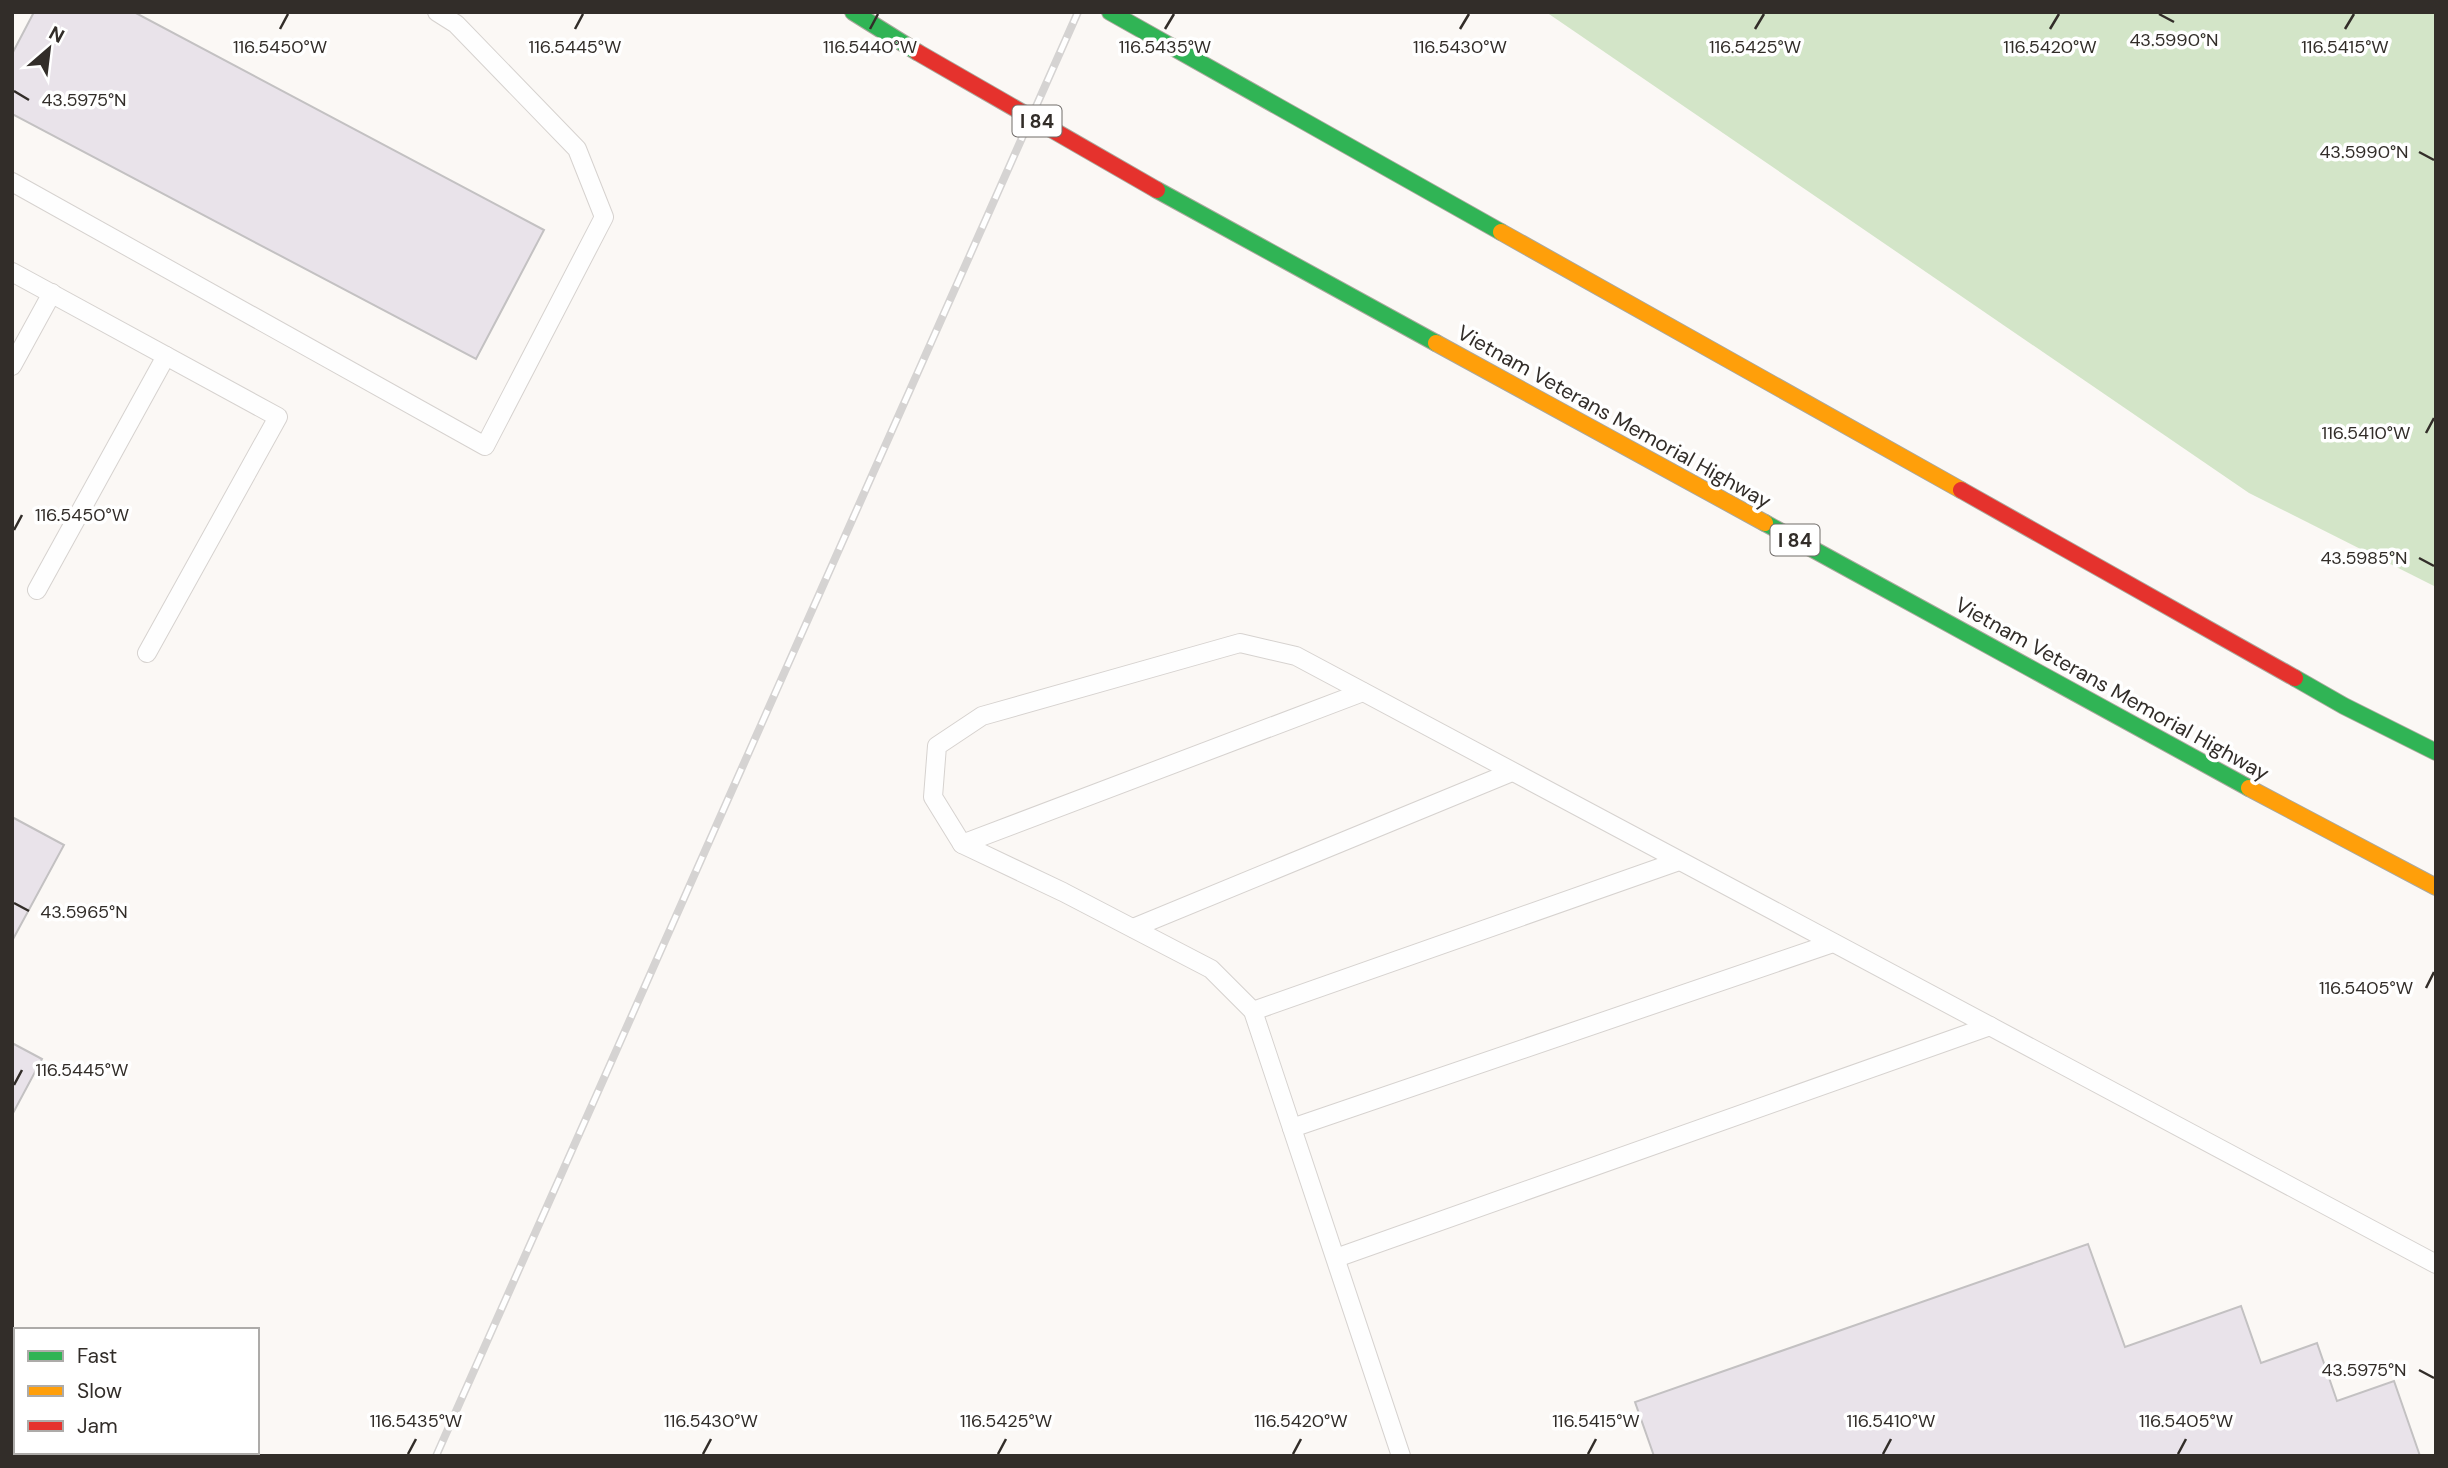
<svg xmlns="http://www.w3.org/2000/svg" width="2448" height="1468" font-family="'DM Sans',sans-serif">
<style>
.green{fill:#d3e5c8}
.building{fill:#e9e3ea;stroke:#c3c1c2;stroke-width:2}
.lines{fill:none;stroke-linecap:round;stroke-linejoin:round}
.lane-casing{stroke:#d6d2cf;stroke-width:20}
.fast-casing{stroke:#aaa89d;stroke-width:18}
.slow-casing{stroke:#aaa89d;stroke-width:18}
.jam-casing{stroke:#aaa89d;stroke-width:18}
.lane{stroke:#fefefe;stroke-width:18}
.fast{stroke:#30b455;stroke-width:16}
.slow{stroke:#ff9f0a;stroke-width:16}
.jam{stroke:#e5322d;stroke-width:16}
.rail-casing{stroke:#d5d3d2;stroke-width:8}
.rail{stroke:#fff;stroke-width:5;stroke-dasharray:16;stroke-linecap:butt}
.jam-bridge-casing{stroke:#aaa89d;stroke-width:18;stroke-linecap:butt}
.jam-bridge{stroke:#e5322d;stroke-width:16}
.ticks{fill:none;stroke:#322d29;stroke-width:2.5}
.labels{text-anchor:middle;stroke-width:7;stroke-linejoin:round;paint-order:stroke}
.shield{fill:#fff;stroke:#706c69;stroke-width:2}
.shield-label{font-size:19px;font-weight:bold;fill:#322d29}
.street-label{font-size:21px;fill:#322d29;stroke:#fff}
.ticks-label{font-size:18px;text-anchor:middle;fill:#322d29;stroke:#fff;stroke-width:7;stroke-linejoin:round;paint-order:stroke}
</style>
<rect width="100%" height="100%" fill="#fbf8f5"/>
<!-- green -->
<polygon class="green" points="1546,12 2436,12 2436,587 2249,493"/>
<!-- building -->
<g class="building">
<polygon points="34,12 134,12 544,230 476,359 12,114 12,54"/>
<polygon points="12,817 64,845 12,941"/>
<polygon points="12,1043 42,1059 12,1115"/>
<polygon points="2088,1244 2125,1347 2241,1306 2261,1363 2317,1343 2337,1401 2394,1381 2420,1456 1654,1456 1635,1402"/>
</g>
<g class="lines">
<defs>
<g id="lane">
<polyline points="12,182 485,446 604,217 577,149 456,24 437,12"/>
<polyline points="12,272 278,417 147,653"/>
<polyline points="12,366 52,293"/>
<polyline points="37,590 166,356"/>
<polyline points="962,844 1363,692"/>
<polyline points="1133,928 1512,772"/>
<polyline points="1253,1011 1679,861"/>
<polyline points="1292,1128 1833,943"/>
<polyline points="1336,1258 1990,1026"/>
<polyline points="1401,1456 1253,1011 1211,969 1063,892 962,844 933,797 937,746 982,716 1240,643 1296,656 2436,1264"/>
</g>
<g id="fast">
<polyline points="853,12 917,52"/>
<polyline points="1110,12 1501,232"/>
<polyline points="1157,190 1436,343"/>
<polyline points="1765,523 2249,788"/>
<polyline points="2295,678 2344,706 2436,752"/>
</g>
<g id="slow">
<polyline points="1501,232 1961,490"/>
<polyline points="1436,343 1765,523"/>
<polyline points="2249,788 2436,887"/>
</g>
<polyline id="jam" points="1961,490 2295,678"/>
</defs>
<!-- lane casing -->
<use href="#lane" class="lane-casing"/>
<!-- fast casing -->
<use href="#fast" class="fast-casing"/>
<!-- slow casing -->
<use href="#slow" class="slow-casing"/>
<!-- jam casing -->
<use href="#jam" class="jam-casing"/>
<!-- lane -->
<use href="#lane" class="lane"/>
<!-- fast -->
<use href="#fast" class="fast"/>
<!-- slow -->
<use href="#slow" class="slow"/>
<!-- jam -->
<use href="#jam" class="jam"/>
<defs>
<polyline id="rail" points="436,1456 1078,12"/>
</defs>
<!-- rail casing -->
<use href="#rail" class="rail-casing"/>
<!-- rail -->
<use href="#rail" class="rail"/>
<defs>
<polyline id="jam-bridge" points="917,52 1157,190"/>
</defs>
<!-- jam-bridge casing -->
<use href="#jam-bridge" class="jam-bridge-casing"/>
<!-- jam-bridge -->
<use href="#jam-bridge" class="jam-bridge"/>
</g>
<!-- ticks -->
<path class="ticks" d="M 2159,14 L 2174,22M 280,29 L 288,14M 575,29 L 583,14M 870,29 L 878,14M 1165,29 L 1174,14M 1460,29 L 1469,14M 1755,29 L 1764,14M 2050,29 L 2059,14M 2345,29 L 2354,14M 14,91 L 29,100M 2419,152 L 2434,160M 2426,433 L 2434,418M 14,530 L 22,515M 2419,558 L 2434,566M 14,903 L 29,911M 2426,988 L 2434,972M 14,1085 L 22,1070M 2419,1370 L 2434,1378M 408,1454 L 416,1439M 703,1454 L 711,1439M 998,1454 L 1006,1439M 1293,1454 L 1301,1439M 1588,1454 L 1596,1439M 1883,1454 L 1891,1439M 2178,1454 L 2186,1439"/>
<g class="labels">
<!-- shield labels -->
<g class="shield">
<rect x="1012.5" y="105.5" width="49" height="31" rx="5"/>
<rect x="1770.5" y="524.5" width="49" height="31" rx="5"/>
</g>
<g class="shield-label">
<text x="1037" y="128">I 84</text>
<text x="1795" y="547">I 84</text>
</g>
<!-- street labels -->
<g class="street-label">
<text transform="translate(1614 417) rotate(29)" y="7">Vietnam Veterans Memorial Highway</text>
<text transform="translate(2112 689) rotate(29)" y="7">Vietnam Veterans Memorial Highway</text>
</g>
</g>
<g class="ticks-label">
<text x="2174" y="46">43.5990°N</text>
<text x="280" y="53">116.5450°W</text>
<text x="575" y="53">116.5445°W</text>
<text x="870" y="53">116.5440°W</text>
<text x="1165" y="53">116.5435°W</text>
<text x="1460" y="53">116.5430°W</text>
<text x="1755" y="53">116.5425°W</text>
<text x="2050" y="53">116.5420°W</text>
<text x="2345" y="53">116.5415°W</text>
<text x="84" y="106">43.5975°N</text>
<text x="2364" y="158">43.5990°N</text>
<text x="2366" y="439">116.5410°W</text>
<text x="82" y="521">116.5450°W</text>
<text x="2364" y="564">43.5985°N</text>
<text x="84" y="918">43.5965°N</text>
<text x="2366" y="994">116.5405°W</text>
<text x="82" y="1076">116.5445°W</text>
<text x="2364" y="1376">43.5975°N</text>
<text x="416" y="1427">116.5435°W</text>
<text x="711" y="1427">116.5430°W</text>
<text x="1006" y="1427">116.5425°W</text>
<text x="1301" y="1427">116.5420°W</text>
<text x="1596" y="1427">116.5415°W</text>
<text x="1891" y="1427">116.5410°W</text>
<text x="2186" y="1427">116.5405°W</text>
</g>
<!-- border -->
<rect width="2448" height="1468" fill="none" stroke="#322d29" stroke-width="28"/>
<!-- legend -->
<rect x="14" y="1328" width="245" height="126" fill="#ffffff" stroke="#adaba9" stroke-width="2"/>
<rect x="28" y="1351" width="35" height="10" fill="#30b455" stroke="#adaba9" stroke-width="2"/>
<text x="77" y="1363" font-size="21" fill="#322d29">Fast</text>
<rect x="28" y="1386" width="35" height="10" fill="#ff9f0a" stroke="#adaba9" stroke-width="2"/>
<text x="77" y="1398" font-size="21" fill="#322d29">Slow</text>
<rect x="28" y="1421" width="35" height="10" fill="#e5322d" stroke="#adaba9" stroke-width="2"/>
<text x="77" y="1433" font-size="21" fill="#322d29">Jam</text>
<!-- north arrow -->
<g transform="translate(49 49) rotate(28)" stroke="#ffffff" stroke-width="5" paint-order="stroke">
<path d="M0-5L12 26L0 18L-12 26Z" fill="#322d29"/>
<text y="-10" font-size="19" font-weight="bold" text-anchor="middle" fill="#322d29">N</text>
</g>
</svg>
